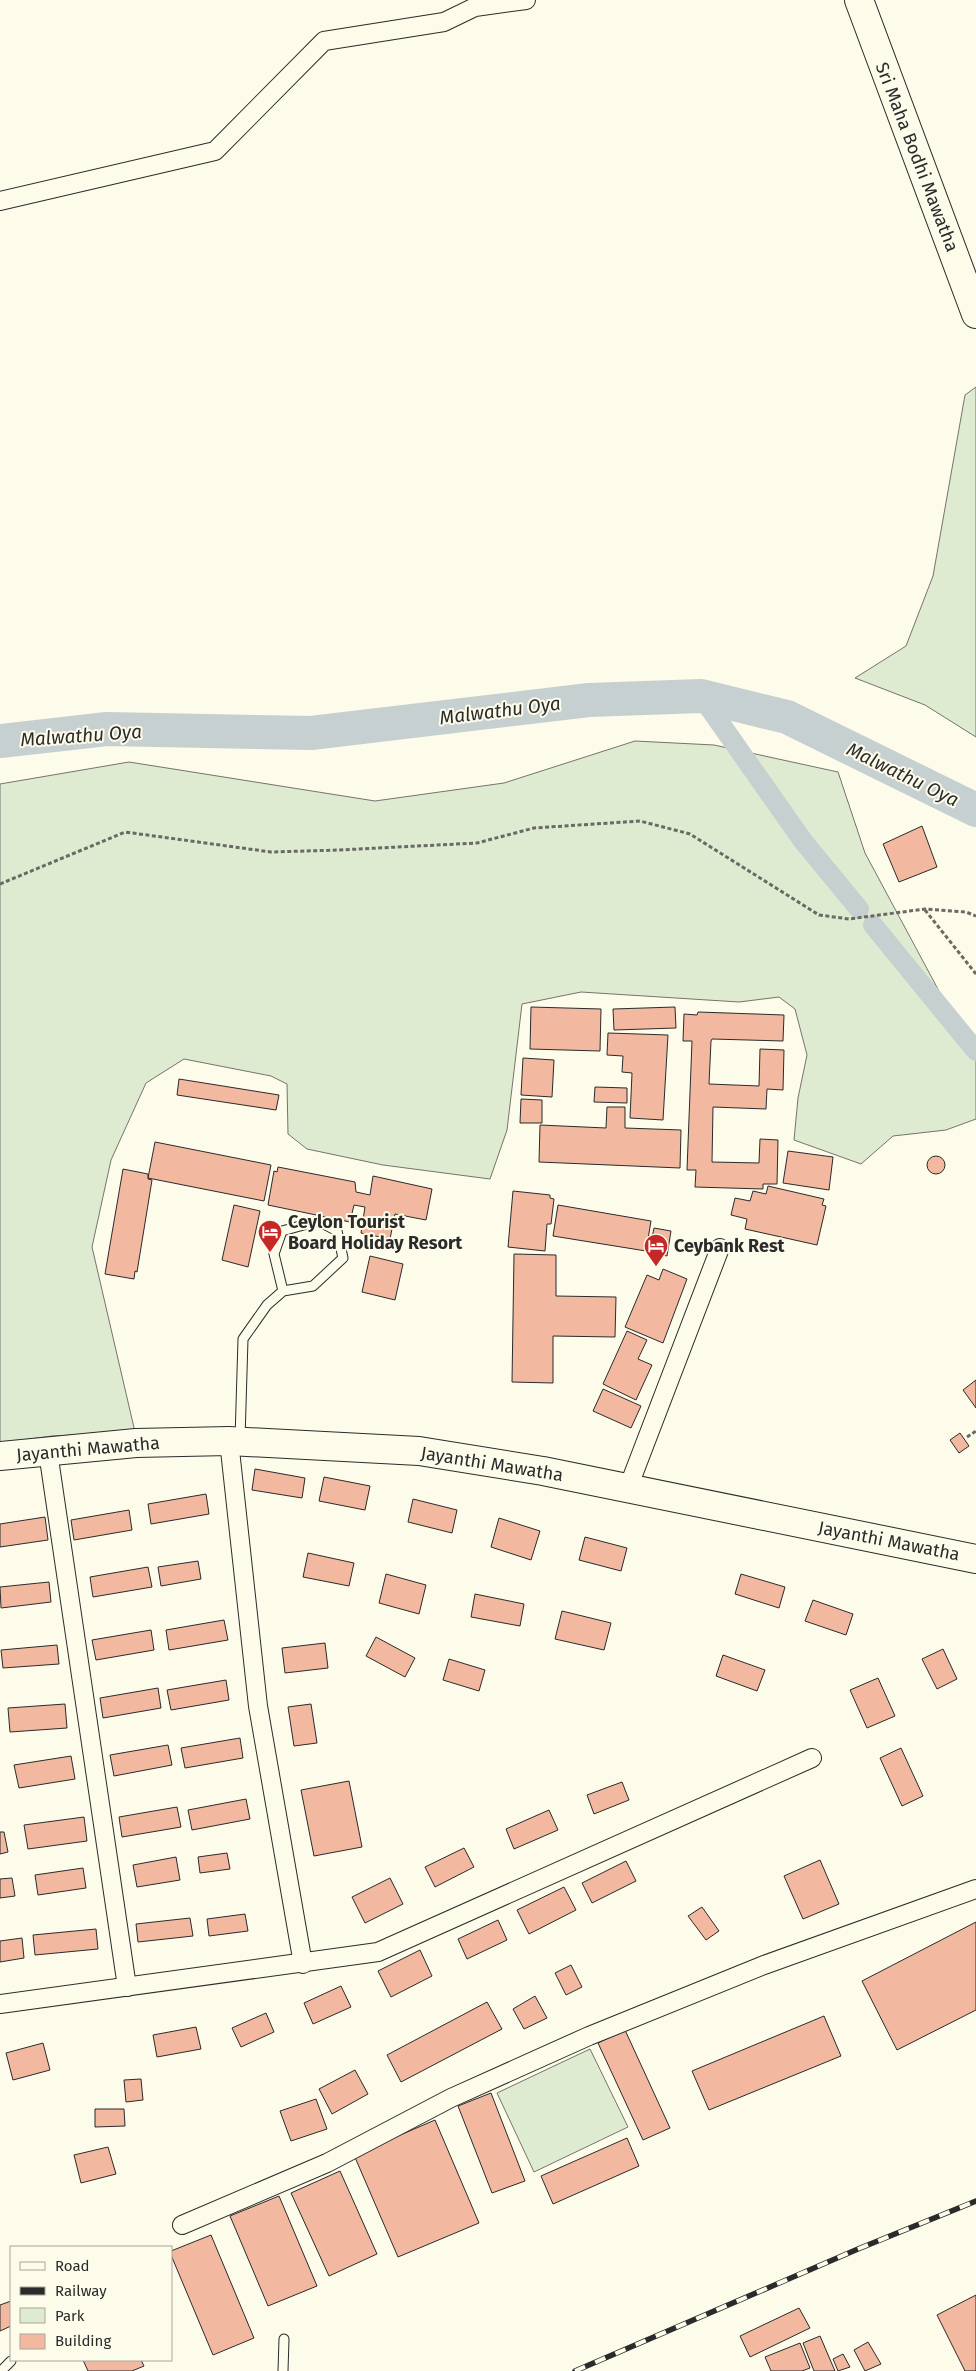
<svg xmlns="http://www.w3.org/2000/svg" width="976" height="2371" font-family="'Fira Sans',sans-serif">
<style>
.green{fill:#deebd1;stroke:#74746e}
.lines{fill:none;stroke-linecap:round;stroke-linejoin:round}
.canal{stroke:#c7d0d0;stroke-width:20}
.river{stroke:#c7d0d0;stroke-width:34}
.building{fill:#f2b8a0;stroke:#2b2b2b}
.service-casing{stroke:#2b2b2b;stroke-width:11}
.minor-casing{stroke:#2b2b2b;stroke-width:20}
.primary-casing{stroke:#2b2b2b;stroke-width:30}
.path{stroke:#6a6964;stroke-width:3;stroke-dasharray:4 2.5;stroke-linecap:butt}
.service{stroke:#fdfbea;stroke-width:9}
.minor{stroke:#fdfbea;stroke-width:18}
.primary{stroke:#fdfbea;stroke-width:28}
.rail-casing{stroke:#2b2b2b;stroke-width:5.5}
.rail{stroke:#fdfbea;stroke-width:4;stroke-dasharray:11;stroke-linecap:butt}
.labels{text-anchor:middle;stroke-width:4;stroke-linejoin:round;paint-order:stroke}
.street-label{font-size:18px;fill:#2b2b2b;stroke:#fdfbea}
.poi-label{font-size:18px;font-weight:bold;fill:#2b2b2b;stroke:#fdfbea;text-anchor:start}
.water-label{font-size:19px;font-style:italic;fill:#2b2b2b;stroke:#fdfbea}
</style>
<rect width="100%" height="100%" fill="#fdfbea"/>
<!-- green -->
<g class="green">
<polygon points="976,387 976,737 925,705 855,678 906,646 933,576 965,395"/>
<polygon points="635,741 714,745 838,772 865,853 976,1060 976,1119 946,1130 893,1136 861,1164 794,1140 798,1098 807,1055 795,1009 779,997 739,1002 581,992 522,1004 507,1130 490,1179 383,1165 307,1149 288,1134 287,1084 271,1076 184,1059 146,1083 111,1160 92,1247 135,1432 52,1436 0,1443 0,784 129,762 375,801 504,783"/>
<polygon points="590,2049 628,2127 534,2172 497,2093"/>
</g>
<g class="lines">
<!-- canal -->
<g class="canal">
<polyline points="701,696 803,841 859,909"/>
<polyline points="873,925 976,1051"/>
</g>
<!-- river -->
<polyline class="river" points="0,741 107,729 311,733 589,700 701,696 787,717 976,810"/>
</g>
<!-- building -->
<g class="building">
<polygon points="922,826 937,867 899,882 883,844"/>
<polygon points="531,1007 601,1009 600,1051 530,1049"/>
<polygon points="675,1007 676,1028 614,1030 613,1009"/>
<polygon points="698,1012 784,1015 783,1041 712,1039 711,1041 709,1084 759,1086 760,1049 784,1050 783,1090 767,1089 766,1109 713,1107 712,1162 759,1163 760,1139 778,1140 777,1184 763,1184 763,1189 695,1187 696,1170 687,1170 692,1041 683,1041 684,1014 697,1015"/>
<polygon points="608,1033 668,1035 663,1120 630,1118 632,1073 622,1072 623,1056 607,1055"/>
<polygon points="523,1058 554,1060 552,1097 521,1095"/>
<polygon points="179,1079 279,1095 276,1110 177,1095"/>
<polygon points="595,1087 627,1088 627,1103 594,1102"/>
<polygon points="521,1099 542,1100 542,1123 520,1123"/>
<polygon points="607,1107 625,1107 625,1128 681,1130 680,1168 539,1162 540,1125 606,1128"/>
<polygon points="155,1142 271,1165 264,1201 148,1178"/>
<polygon points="788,1151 833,1157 829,1190 783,1183"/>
<circle cx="936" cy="1165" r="9"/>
<polygon points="278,1167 355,1182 356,1192 370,1195 373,1176 432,1189 426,1220 395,1214 390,1239 361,1233 365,1207 354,1205 350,1222 268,1205 274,1171 277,1172"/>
<polygon points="123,1169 148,1174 148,1179 152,1180 137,1272 135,1271 134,1279 105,1274"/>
<polygon points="768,1186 824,1199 822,1205 826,1206 817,1245 745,1229 747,1219 731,1215 735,1198 750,1201 753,1191 766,1194"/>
<polygon points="513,1191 550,1195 550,1198 554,1199 551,1224 547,1224 545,1251 508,1247"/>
<polygon points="234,1205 260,1211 248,1267 222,1260"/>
<polygon points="558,1205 651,1221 646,1251 553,1236"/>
<polygon points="654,1228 671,1231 667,1256 649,1252"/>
<polygon points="514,1254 556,1255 556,1296 616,1297 615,1337 553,1336 553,1383 512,1382"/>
<polygon points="370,1256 403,1264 395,1300 362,1292"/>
<polygon points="663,1269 687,1279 663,1343 625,1327 647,1275 659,1280"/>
<polygon points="627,1331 647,1340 638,1359 652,1365 636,1400 603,1384"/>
<polygon points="976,1380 976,1408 963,1390"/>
<polygon points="603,1389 641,1406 631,1428 593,1411"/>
<polygon points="960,1433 969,1446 959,1453 950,1440"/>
<polygon points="255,1469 305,1478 302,1498 252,1490"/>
<polygon points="324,1477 370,1486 365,1510 319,1501"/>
<polygon points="206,1494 209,1514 151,1524 148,1504"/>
<polygon points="413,1499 457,1510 452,1533 408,1522"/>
<polygon points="129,1510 132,1530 74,1540 71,1520"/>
<polygon points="45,1517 48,1540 0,1547 0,1524"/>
<polygon points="499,1518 540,1531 531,1560 491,1547"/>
<polygon points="585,1537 627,1548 621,1571 579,1560"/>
<polygon points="308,1553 354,1563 349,1586 303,1577"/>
<polygon points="198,1561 201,1579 161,1586 158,1567"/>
<polygon points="148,1567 152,1587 93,1597 90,1577"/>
<polygon points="386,1574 426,1585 419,1614 379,1603"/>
<polygon points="741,1574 785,1587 779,1608 735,1594"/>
<polygon points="49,1582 51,1602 1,1608 0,1587"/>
<polygon points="475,1594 524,1604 520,1626 471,1617"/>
<polygon points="813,1600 853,1614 846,1635 805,1621"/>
<polygon points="562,1611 611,1623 604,1650 555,1639"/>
<polygon points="224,1620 228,1640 169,1650 166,1630"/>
<polygon points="151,1630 154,1650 96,1660 92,1640"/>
<polygon points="376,1637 415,1658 405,1677 366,1656"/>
<polygon points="325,1643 328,1668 285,1673 282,1648"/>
<polygon points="57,1645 59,1664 3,1668 1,1650"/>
<polygon points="943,1649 957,1679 937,1689 922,1659"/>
<polygon points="723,1655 765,1670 757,1691 716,1676"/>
<polygon points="449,1659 485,1670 479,1691 443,1680"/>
<polygon points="878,1678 895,1716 867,1728 850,1690"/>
<polygon points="226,1680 229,1700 171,1710 167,1690"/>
<polygon points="158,1688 161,1708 103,1718 100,1698"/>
<polygon points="65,1704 67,1728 10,1732 8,1708"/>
<polygon points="311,1704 317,1743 294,1746 288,1707"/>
<polygon points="240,1738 243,1758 185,1768 181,1748"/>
<polygon points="168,1745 172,1765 114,1776 110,1755"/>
<polygon points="901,1748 923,1796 902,1806 880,1758"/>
<polygon points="71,1756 75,1779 19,1788 14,1765"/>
<polygon points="349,1781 362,1847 314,1856 301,1790"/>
<polygon points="622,1782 629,1800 594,1814 587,1795"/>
<polygon points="246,1799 250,1819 192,1830 188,1810"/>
<polygon points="177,1807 181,1827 122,1837 119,1817"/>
<polygon points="549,1810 558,1830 514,1849 506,1829"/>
<polygon points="84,1817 87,1841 28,1849 24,1825"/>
<polygon points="0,1832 4,1832 8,1852 0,1854"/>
<polygon points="464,1848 474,1867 435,1887 425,1867"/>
<polygon points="227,1853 230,1869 200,1873 198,1857"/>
<polygon points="176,1857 180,1880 137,1887 133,1865"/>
<polygon points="820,1860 839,1904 803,1919 784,1876"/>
<polygon points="626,1861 636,1881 592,1903 582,1883"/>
<polygon points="83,1868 86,1888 38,1895 35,1875"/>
<polygon points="12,1878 15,1896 0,1898 0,1879"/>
<polygon points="390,1878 403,1904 365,1923 352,1897"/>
<polygon points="564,1887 576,1910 529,1934 517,1910"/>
<polygon points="702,1907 719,1931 706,1940 688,1916"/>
<polygon points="245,1914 248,1931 209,1936 207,1919"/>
<polygon points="190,1918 193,1936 138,1942 136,1924"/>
<polygon points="498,1920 507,1940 467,1959 458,1939"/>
<polygon points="976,1922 976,2010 897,2050 862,1981"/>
<polygon points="96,1929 98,1949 35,1955 33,1935"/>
<polygon points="22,1938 24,1958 0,1962 0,1941"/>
<polygon points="420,1950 432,1976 391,1997 378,1971"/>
<polygon points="571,1965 582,1987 566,1995 555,1973"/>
<polygon points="341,1986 351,2007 313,2024 304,2003"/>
<polygon points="535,1996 547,2018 524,2029 513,2009"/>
<polygon points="487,2002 502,2029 401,2082 387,2055"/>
<polygon points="266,2013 274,2032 241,2047 232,2028"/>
<polygon points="824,2016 841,2056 709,2110 692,2071"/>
<polygon points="196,2027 201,2049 157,2057 153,2035"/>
<polygon points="625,2030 670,2128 643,2140 598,2043"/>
<polygon points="43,2043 50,2070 13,2080 6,2053"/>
<polygon points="355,2070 368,2094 332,2114 319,2089"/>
<polygon points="141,2079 143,2100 126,2102 124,2080"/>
<polygon points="491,2093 525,2181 492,2193 458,2106"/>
<polygon points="316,2099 327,2129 291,2141 280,2111"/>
<polygon points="95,2109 124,2109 125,2126 95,2127"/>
<polygon points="435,2120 479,2223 398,2257 354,2155"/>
<polygon points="627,2138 639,2166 553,2204 541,2176"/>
<polygon points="108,2147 116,2174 81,2183 74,2155"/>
<polygon points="340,2171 377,2254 329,2276 291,2193"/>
<polygon points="279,2196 317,2286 268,2306 230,2216"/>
<polygon points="211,2235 254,2338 213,2355 171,2255 171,2251"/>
<polygon points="976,2295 976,2371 965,2371 937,2315"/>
<polygon points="11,2301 11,2326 0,2331 0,2305"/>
<polygon points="799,2308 810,2328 750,2357 740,2336"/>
<polygon points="820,2336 835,2371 814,2371 803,2343"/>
<polygon points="868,2342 881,2364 865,2371 854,2350"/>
<polygon points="800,2343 810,2368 802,2371 771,2371 765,2357"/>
<polygon points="843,2354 850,2367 838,2371 833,2359"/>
<polygon points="83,2360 141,2360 144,2366 132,2371 88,2371"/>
</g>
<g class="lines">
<defs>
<g id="service">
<polyline points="240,1439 243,1339 267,1305 283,1291 313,1286 343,1258 337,1231 318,1221 282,1231 274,1254 283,1291"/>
<polyline points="1,2371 11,2361"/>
<polyline points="283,2371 284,2339"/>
</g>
<g id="minor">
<polyline points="0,201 215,151 324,41 444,22 475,7 526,0"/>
<polyline points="229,1441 258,1706 303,1964"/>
<polyline points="48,1452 127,1987"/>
<polyline points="628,1488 720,1248"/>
<polyline points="0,2004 378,1952 812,1758"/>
<polyline points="182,2225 327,2163 451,2098 589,2036 764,1965 976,1889"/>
</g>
<g id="primary">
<polyline points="859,0 976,314"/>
<polyline points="0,1456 136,1443 229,1441 419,1451 543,1471 976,1559"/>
</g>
</defs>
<!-- service casing -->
<use href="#service" class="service-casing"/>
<!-- minor casing -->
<use href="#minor" class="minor-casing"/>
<!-- primary casing -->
<use href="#primary" class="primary-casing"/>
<!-- path -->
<g class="path">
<polyline points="0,884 125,832 271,852 339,850 477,843 534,828 640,821 690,834 819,915 849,919 925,909 966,912 976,916"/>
<polyline points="925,910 976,974"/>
<polyline points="967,1437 976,1431"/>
</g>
<!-- service -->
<use href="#service" class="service"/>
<!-- minor -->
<use href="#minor" class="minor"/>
<!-- primary -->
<use href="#primary" class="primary"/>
<defs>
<polyline id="rail" points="575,2371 858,2249 976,2201"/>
</defs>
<!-- rail casing -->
<use href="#rail" class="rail-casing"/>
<!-- rail -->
<use href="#rail" class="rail"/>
</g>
<!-- icons -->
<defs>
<symbol id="hotel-pin" viewBox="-11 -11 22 30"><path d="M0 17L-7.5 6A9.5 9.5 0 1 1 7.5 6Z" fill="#c62828" stroke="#fdfbea"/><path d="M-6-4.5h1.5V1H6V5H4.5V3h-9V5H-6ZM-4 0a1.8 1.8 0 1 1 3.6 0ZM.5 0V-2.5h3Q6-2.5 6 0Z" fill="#fff"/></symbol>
</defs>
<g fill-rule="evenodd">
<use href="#hotel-pin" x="256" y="1218" width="28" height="38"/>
<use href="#hotel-pin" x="642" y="1232" width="28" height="38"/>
</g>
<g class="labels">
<!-- street labels -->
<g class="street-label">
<text transform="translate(917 157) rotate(69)" y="6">Sri Maha Bodhi Mawatha</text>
<text transform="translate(88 1449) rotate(-5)" y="6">Jayanthi Mawatha</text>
<text transform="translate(492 1464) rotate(9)" y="6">Jayanthi Mawatha</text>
<text transform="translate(889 1541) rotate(11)" y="6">Jayanthi Mawatha</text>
</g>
<!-- poi labels -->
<g class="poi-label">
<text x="288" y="1228">Ceylon Tourist<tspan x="288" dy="21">Board Holiday Resort</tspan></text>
<text x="674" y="1252">Ceybank Rest</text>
</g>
<!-- water labels -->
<g class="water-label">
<text transform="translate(500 710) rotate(-7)" y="7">Malwathu Oya</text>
<text transform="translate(81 735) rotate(-4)" y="7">Malwathu Oya</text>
<text transform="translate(903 774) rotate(26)" y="7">Malwathu Oya</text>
</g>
</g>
<!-- legend -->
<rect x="10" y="2246" width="162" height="115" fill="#fdfbea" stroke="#a9a89e"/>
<rect x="20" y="2262" width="25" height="8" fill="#fdfbea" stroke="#a9a89e"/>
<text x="55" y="2271" font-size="15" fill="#2b2b2b">Road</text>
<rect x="20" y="2287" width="25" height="8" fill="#2b2b2b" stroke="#a9a89e"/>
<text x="55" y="2296" font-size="15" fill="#2b2b2b">Railway</text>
<rect x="20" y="2308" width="25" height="15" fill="#deebd1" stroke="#a9a89e"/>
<text x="55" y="2321" font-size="15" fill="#2b2b2b">Park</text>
<rect x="20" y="2334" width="25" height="15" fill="#f2b8a0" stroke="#a9a89e"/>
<text x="55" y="2346" font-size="15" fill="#2b2b2b">Building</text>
</svg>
